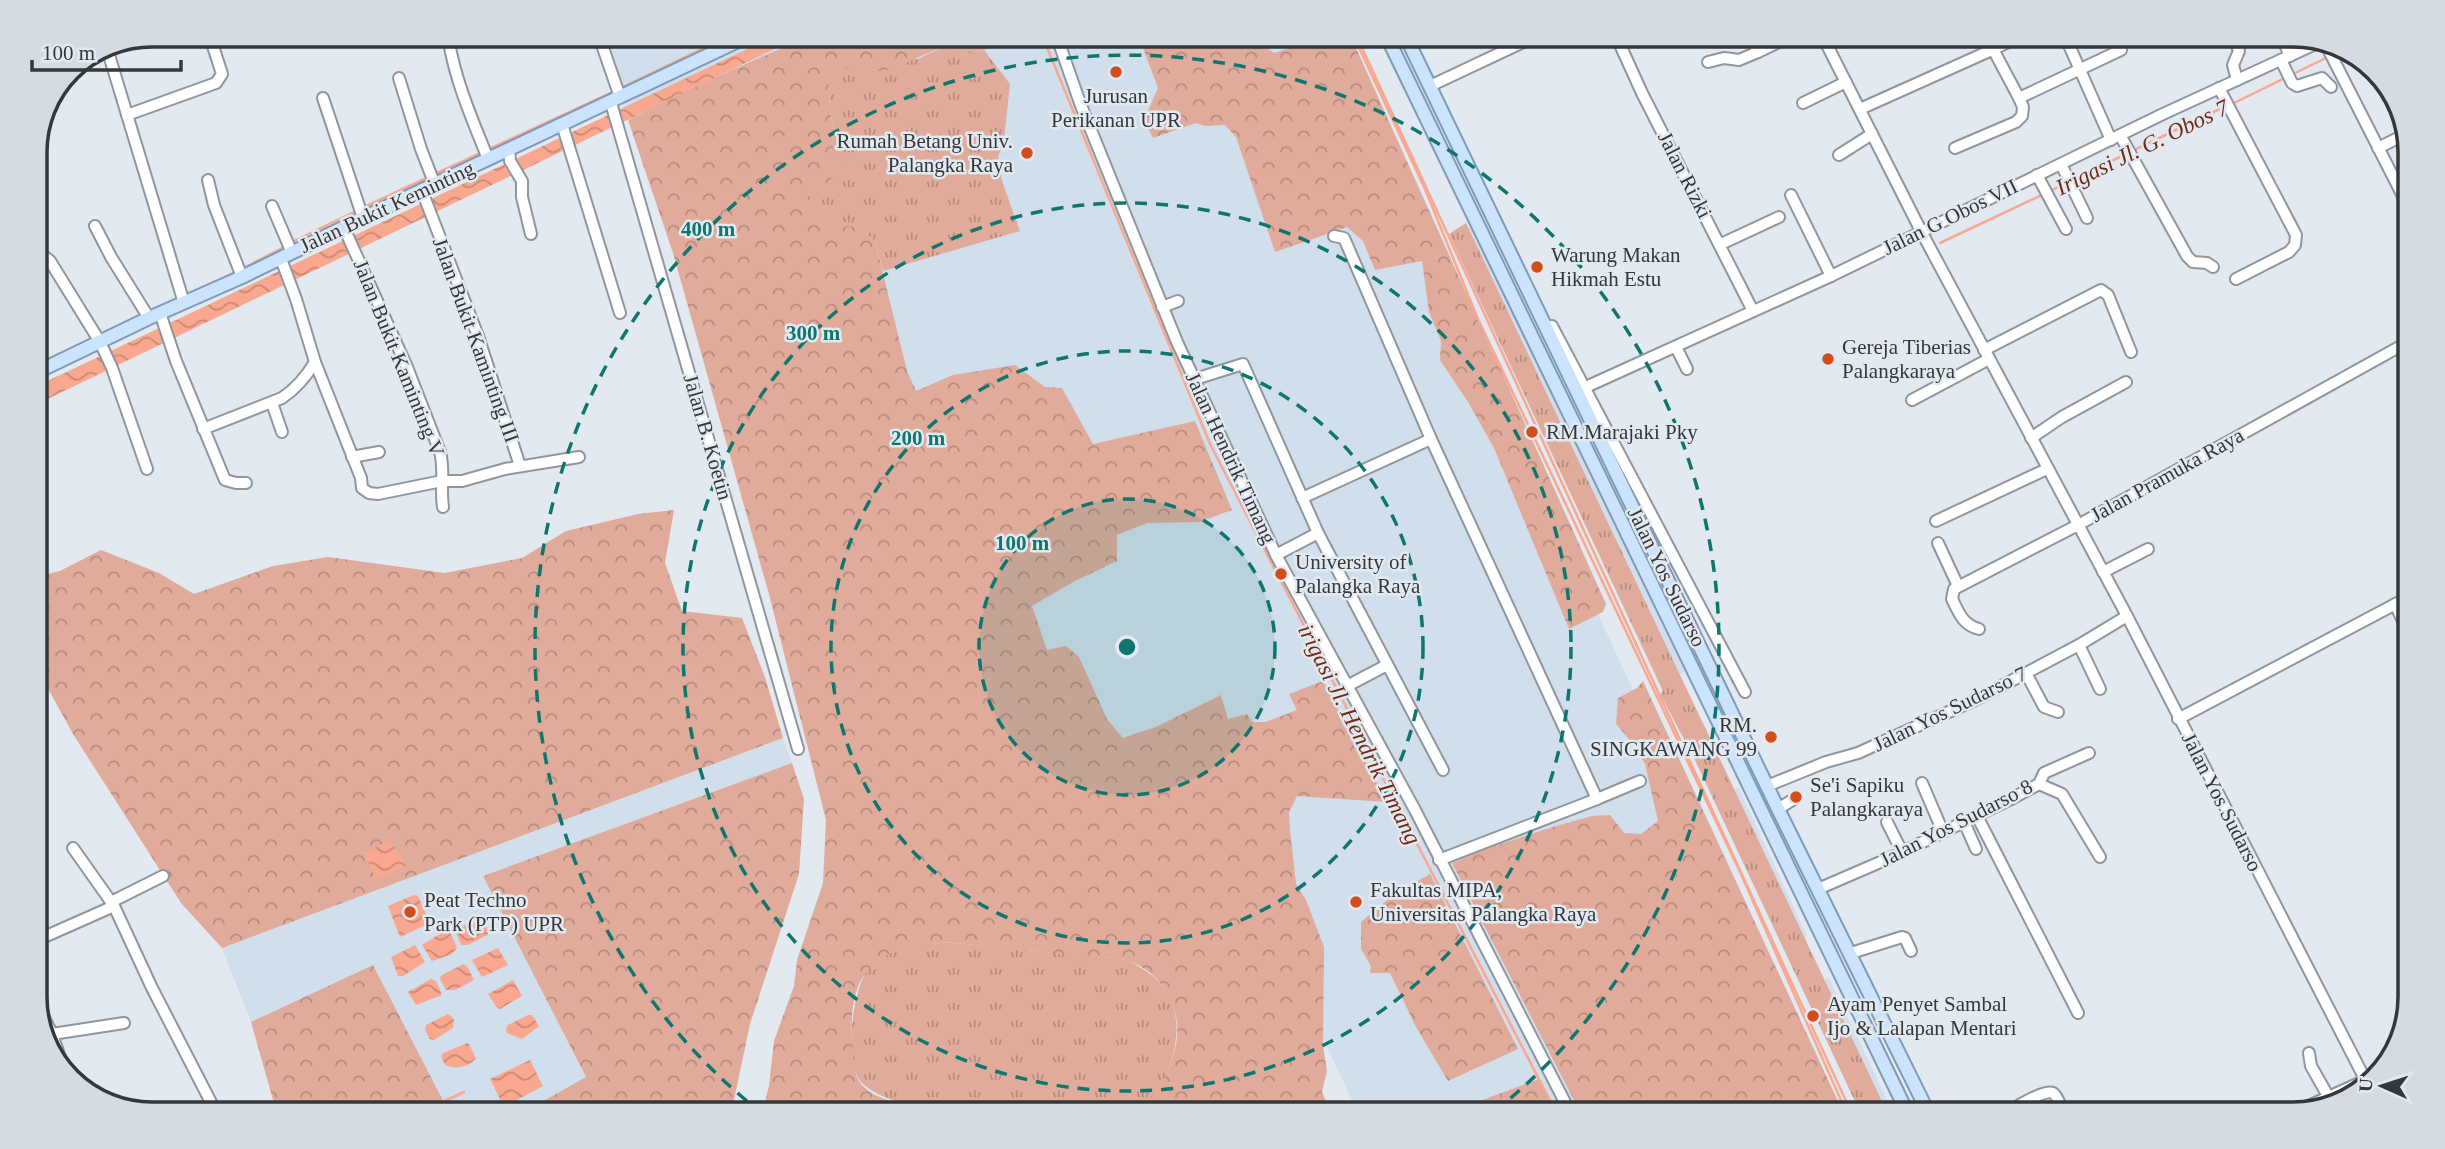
<svg xmlns="http://www.w3.org/2000/svg" width="2445" height="1149" font-family="'Times New Roman',serif">
<style>
.built{fill:#d1deeb}
.grass{fill:url(#grass-tufts)}
.forest{fill:url(#forest-crowns)}
.water{fill:url(#water-waves)}
.lines{fill:none;stroke-linecap:round;stroke-linejoin:round}
.stream{stroke:#f9a78e;stroke-width:2.5}
.minor-casing{stroke:#90969d;stroke-width:14}
.major-casing{stroke:#809bb7;stroke-width:16}
.minor{stroke:#fff;stroke-width:10}
.major{stroke:#cbe3fc;stroke-width:12}
.ring{fill:none;stroke:#0f766e;stroke-width:3.5;stroke-dasharray:12 9}
.poi-dot{fill:#d34c1b;stroke:#e2e9f0;stroke-width:2.5}
.labels{text-anchor:middle;stroke-width:5;stroke-linejoin:round;paint-order:stroke}
.poi-label{font-size:21px;fill:#35383b;stroke:#e2e9f0;text-anchor:start}
.street-label{font-size:21px;fill:#35383b;stroke:#e2e9f0}
.water-label{font-size:23px;font-style:italic;fill:#722b13;stroke:#e2e9f0}
.rim{fill:none;stroke:#35383b;stroke-width:3.5}
.centre{fill:#0f766e;stroke:#e2e9f0;stroke-width:3.5}
.ring-label{font-size:21px;text-anchor:middle;font-weight:bold;fill:#0f766e;stroke:#e2e9f0;stroke-width:5;stroke-linejoin:round;paint-order:stroke}
</style>
<defs>
<pattern id="grass-tufts" width="24" height="20" patternUnits="userSpaceOnUse" patternTransform="scale(1.75)"><rect width="24" height="20" fill="#e0ab9b"/><path d="M3 7l-1-3M5 7V3M7 7l1-3M15 17l-1-3M17 17v-4M19 17l1-3" fill="none" stroke="#b68c80"/></pattern>
<pattern id="forest-crowns" width="20" height="18" patternUnits="userSpaceOnUse" patternTransform="scale(1.75)"><rect width="20" height="18" fill="#e0ab9b"/><path d="M2 6a3 3 0 1 1 6 0M12 15a3 3 0 1 1 6 0" fill="none" stroke="#b68c80"/></pattern>
<pattern id="water-waves" width="16" height="10" patternUnits="userSpaceOnUse" patternTransform="scale(1.75)"><rect width="16" height="10" fill="#f9a78e"/><path d="M0 5q4-4 8 0t8 0" fill="none" stroke="#ca8975"/></pattern>
</defs>
<rect width="100%" height="100%" fill="#e2e9f0"/>
<!-- built -->
<g class="built">
<polygon points="1332,39 1695,824 1623,1114 1359,1114 1215,813 1107,804 733,73 628,120 603,42"/>
<polygon points="1471,226 1685,672 1659,684 1451,236"/>
<polygon points="783,738 792,763 483,876 586,1077 520,1114 450,1114 373,965 251,1022 222,948"/>
<polygon points="1739,788 1807,936 1783,947 1713,799"/>
<polygon points="1829,978 1894,1114 1861,1114 1803,990"/>
</g>
<!-- grass -->
<g class="grass">
<polygon points="947,45 959,55 984,50 1010,84 1004,140 998,157 1002,181 1020,231 883,271 875,241 856,226 823,228 808,193 827,183 833,149 832,120 829,108 830,92 827,77 851,66 856,56 918,59"/>
<polygon points="1466,223 1888,1114 1861,1114 1694,758 1660,694 1663,691 1449,234"/>
<path d="M 940,942 C 986,945 1031,951 1077,955 C 1093,957 1114,956 1130,961 C 1134,963 1139,967 1143,969 C 1190,998 1182,1055 1154,1095 C 1148,1102 1138,1112 1129,1114 C 1111,1117 1089,1114 1070,1114 C 1016,1114 906,1120 864,1085 C 842,1068 852,990 868,969 C 885,947 914,944 940,942 Z"/>
</g>
<!-- forest -->
<g class="forest">
<polygon points="1256,39 1274,53 1317,39 1352,39 1606,604 1603,612 1569,629 1494,448 1468,402 1440,360 1441,341 1429,312 1422,261 1375,270 1363,241 1347,227 1275,252 1236,137 1225,125 1205,126 1196,123 1153,138 1144,120 1158,88 1140,40"/>
<path d="M 1013,40 L 984,50 L 959,55 L 947,45 L 891,69 L 872,72 L 856,57 L 852,66 L 827,77 L 830,92 L 829,108 L 832,120 L 833,149 L 843,166 L 827,183 L 808,193 L 823,227 L 856,226 L 875,241 L 907,371 L 916,391 L 953,375 L 1015,365 L 1045,387 L 1062,388 L 1093,444 L 1195,421 L 1232,510 L 1199,522 L 1147,523 L 1117,535 L 1117,561 L 1073,582 L 1032,606 L 1047,650 L 1066,646 L 1079,657 L 1107,719 L 1123,738 L 1158,726 L 1221,695 L 1228,719 L 1247,714 L 1252,722 L 1265,722 L 1297,710 L 1289,694 L 1323,681 L 1387,802 L 1297,796 L 1289,812 L 1290,830 L 1296,884 L 1306,900 L 1324,947 L 1323,1046 L 1327,1071 L 1322,1092 L 1331,1114 L 1130,1114 C 1154,1101 1171,1071 1176,1044 C 1183,1010 1163,975 1132,962 C 1117,956 1094,957 1078,956 C 1032,951 986,945 940,942 C 873,948 848,973 852,1042 C 853,1055 853,1074 861,1084 C 885,1111 951,1110 984,1114 L 762,1114 L 769,1086 L 774,1041 L 794,986 L 797,960 L 823,883 L 826,820 L 770,598 L 673,253 L 628,120 C 684,91 741,65 799,41 Z"/>
<polygon points="674,510 665,563 682,611 742,618 765,677 783,738 222,948 181,903 73,734 35,665 35,577 60,571 101,550 159,573 194,594 273,566 328,557 445,573 522,558 566,531 638,514"/>
<polygon points="1643,681 1844,1114 1581,1114 1452,863 1488,848 1556,826 1592,816 1610,815 1624,833 1641,834 1658,821 1645,764 1634,745 1616,724 1618,698 1637,688"/>
<polygon points="792,763 804,799 799,874 750,1024 731,1114 520,1114 586,1077 483,876"/>
<polygon points="1430,874 1518,1049 1448,1081 1416,1027 1390,973 1370,973 1371,966 1361,949 1361,922 1393,895"/>
<polygon points="373,965 450,1114 277,1114 251,1022"/>
<polygon points="1539,1079 1557,1114 1486,1114 1480,1101"/>
</g>
<!-- water -->
<g class="water">
<polygon points="764,41 791,41 35,405 35,387"/>
<polygon points="390,840 406,866 379,879 375,877 364,853"/>
<polygon points="414,895 418,896 430,923 400,937 388,906"/>
<polygon points="482,919 489,932 487,935 468,945 461,945 455,929"/>
<polygon points="446,930 450,932 457,948 452,954 432,961 422,945"/>
<polygon points="415,945 425,962 403,976 398,976 391,957"/>
<polygon points="498,948 508,965 482,977 472,960"/>
<polygon points="463,964 467,966 474,980 455,990 446,990 440,979 441,976"/>
<polygon points="431,979 436,981 442,995 416,1005 408,992"/>
<polygon points="513,980 522,996 500,1009 497,1008 488,994"/>
<polygon points="448,1014 454,1019 453,1028 434,1040 430,1039 425,1030 426,1025"/>
<polygon points="528,1015 532,1015 539,1026 522,1039 507,1033 506,1028 508,1025"/>
<path d="M 468,1043 L 476,1058 C 469,1067 456,1070 445,1065 L 441,1056 L 443,1053 Z"/>
<polygon points="530,1060 543,1086 504,1107 490,1079"/>
</g>
<g class="lines">
<!-- stream -->
<g class="stream">
<polyline points="1355,39 1425,189 1478,319 1741,874 1847,1114"/>
<polyline points="1358,39 1852,1114"/>
<polyline points="1044,40 1210,444 1557,1114"/>
<polyline points="2334,55 2344,50"/>
<polyline points="2293,74 2328,57"/>
<polyline points="619,89 719,41"/>
<polyline points="2230,105 2287,77"/>
<polyline points="489,149 613,92"/>
<polyline points="2132,151 2224,107"/>
<polyline points="435,174 483,152"/>
<polyline points="2072,180 2126,154"/>
<polyline points="2050,191 2066,183"/>
<polyline points="362,208 429,177"/>
<polyline points="290,243 356,211"/>
<polyline points="1940,243 2044,194"/>
<polyline points="244,268 284,247"/>
<polyline points="202,288 238,271"/>
<polyline points="417,1114 464,1092"/>
</g>
<defs>
<g id="minor">
<polyline points="2233,35 2239,51 2233,65 2237,80"/>
<polyline points="2281,35 2290,56"/>
<polyline points="2065,36 2111,140"/>
<polyline points="1750,37 1758,52 1789,37"/>
<polyline points="1823,37 1921,231 2127,616 2367,1083"/>
<polyline points="1617,38 1642,93 1753,311"/>
<polyline points="1058,40 1080,103 1177,342 1276,555 1415,810 1571,1114"/>
<polyline points="2324,41 2409,208"/>
<path d="M 449,42 C 456,83 473,121 488,159"/>
<polyline points="601,42 620,97"/>
<polyline points="106,45 184,303"/>
<polyline points="2281,60 2292,83 2297,86 2322,78 2331,87"/>
<polyline points="1708,62 1724,58 1739,60 1758,52"/>
<polyline points="399,78 421,149 435,185"/>
<polyline points="1430,86 1532,38"/>
<polyline points="2219,88 2296,235 2295,245 2289,252 2236,279"/>
<polyline points="323,98 363,218"/>
<polyline points="2019,98 2121,50"/>
<polyline points="611,103 798,749"/>
<polyline points="1803,103 1846,82"/>
<polyline points="1860,109 1994,49 2012,40 2015,36"/>
<polyline points="127,115 216,83 222,74 212,43"/>
<polyline points="562,124 620,313"/>
<polyline points="2120,135 2187,256 2193,262 2207,263 2213,267"/>
<polyline points="1955,148 2016,122 2022,116 2023,107 2019,98 1986,36"/>
<polyline points="2378,148 2406,134"/>
<polyline points="509,149 510,161 522,181 522,197 531,234"/>
<polyline points="1839,155 1872,134"/>
<polyline points="2061,164 2087,218"/>
<polyline points="2037,175 2066,229"/>
<polyline points="208,180 214,205 242,277"/>
<polyline points="422,191 478,336 520,466"/>
<polyline points="1791,195 1831,276"/>
<polyline points="272,206 292,253"/>
<polyline points="95,226 111,257 149,318"/>
<path d="M 344,228 L 407,367 L 440,452 C 445,470 440,488 443,507"/>
<polyline points="1334,236 1344,238 1431,439 1597,799 1439,860"/>
<polyline points="1721,244 1779,217"/>
<polyline points="35,257 45,257 50,261 100,342 112,368 147,469"/>
<polyline points="281,259 296,299 315,362 361,478 362,488 369,493 378,494 442,481 462,481 505,469 579,457"/>
<polyline points="1162,307 1178,301"/>
<polyline points="160,313 176,361 225,480 236,483 246,483"/>
<polyline points="1552,326 1745,692"/>
<polyline points="1676,347 1687,369"/>
<polyline points="1984,350 2101,290 2108,295 2131,352"/>
<polyline points="1195,379 1243,364 1318,533 1443,770"/>
<polyline points="1577,391 1831,276 2163,114 2322,41"/>
<polyline points="1912,400 1989,359"/>
<polyline points="272,403 282,432"/>
<path d="M 203,429 L 282,398 C 297,388 306,377 315,362"/>
<polyline points="2031,438 2062,417 2126,382"/>
<polyline points="352,457 379,452"/>
<polyline points="1302,498 1431,439"/>
<polyline points="1936,521 2047,469"/>
<polyline points="1938,543 1958,586"/>
<polyline points="1276,555 1318,533"/>
<polyline points="2103,572 2148,549"/>
<polyline points="2395,604 2405,625"/>
<path d="M 1979,629 C 1963,625 1959,613 1952,599 L 1954,589 L 2078,525 L 2408,342"/>
<polyline points="2079,645 2100,689"/>
<polyline points="2026,673 2044,707 2058,712"/>
<polyline points="1347,686 1387,665"/>
<polyline points="2178,719 2405,599"/>
<polyline points="1922,783 1943,832"/>
<polyline points="2039,784 2062,794 2100,857"/>
<polyline points="1767,786 1826,762 1858,753 1975,700 2079,645 2127,616"/>
<polyline points="1597,799 1640,781"/>
<polyline points="1778,809 1794,799"/>
<polyline points="1977,816 2078,1013"/>
<polyline points="1887,822 1902,852"/>
<polyline points="1964,822 1976,849"/>
<polyline points="73,848 114,906 152,988 217,1114"/>
<polyline points="1818,889 1892,857 2011,799 2039,784 2044,773 2089,753"/>
<polyline points="111,902 163,876"/>
<polyline points="35,941 114,906"/>
<polyline points="1851,953 1902,937 1905,938 1911,951"/>
<polyline points="35,999 52,1034 64,1069"/>
<polyline points="52,1034 124,1023"/>
<polyline points="2309,1053 2311,1066 2328,1096"/>
<path d="M 2004,1114 C 2013,1109 2044,1089 2053,1093 C 2058,1096 2061,1108 2064,1114"/>
<polyline points="2291,1114 2366,1080"/>
</g>
<g id="major">
<polyline points="1388,39 1908,1114"/>
<polyline points="1407,39 1778,809 1929,1114"/>
<polyline points="35,373 149,318 242,277 363,218 738,41"/>
</g>
</defs>
<!-- minor casing -->
<use href="#minor" class="minor-casing"/>
<!-- major casing -->
<use href="#major" class="major-casing"/>
<!-- minor -->
<use href="#minor" class="minor"/>
<!-- major -->
<use href="#major" class="major"/>
</g>
<!-- distance rings -->
<circle cx="1127" cy="647" r="148" fill="#0f766e" fill-opacity=".12"/>
<g class="ring">
<circle cx="1127" cy="647" r="148"/>
<circle cx="1127" cy="647" r="296"/>
<circle cx="1127" cy="647" r="444"/>
<path d="M763 1114A592 592 0 1 1 1491 1114"/>
</g>
<!-- markers -->
<g class="poi-dot">
<circle cx="1116" cy="72" r="7"/>
<circle cx="1027" cy="153" r="7"/>
<circle cx="1537" cy="267" r="7"/>
<circle cx="1828" cy="359" r="7"/>
<circle cx="1532" cy="432" r="7"/>
<circle cx="1281" cy="574" r="7"/>
<circle cx="1771" cy="737" r="7"/>
<circle cx="1796" cy="797" r="7"/>
<circle cx="1356" cy="902" r="7"/>
<circle cx="410" cy="912" r="7"/>
<circle cx="1813" cy="1016" r="7"/>
</g>
<g class="labels">
<!-- poi labels -->
<g class="poi-label">
<text x="1116" y="103" text-anchor="middle">Jurusan<tspan x="1116" dy="24">Perikanan UPR</tspan></text>
<text x="1013" y="148" text-anchor="end">Rumah Betang Univ.<tspan x="1013" dy="24">Palangka Raya</tspan></text>
<text x="1551" y="262">Warung Makan<tspan x="1551" dy="24">Hikmah Estu</tspan></text>
<text x="1842" y="354">Gereja Tiberias<tspan x="1842" dy="24">Palangkaraya</tspan></text>
<text x="1546" y="439">RM.Marajaki Pky</text>
<text x="1295" y="569">University of<tspan x="1295" dy="24">Palangka Raya</tspan></text>
<text x="1757" y="732" text-anchor="end">RM.<tspan x="1757" dy="24">SINGKAWANG 99</tspan></text>
<text x="1810" y="792">Se'i Sapiku<tspan x="1810" dy="24">Palangkaraya</tspan></text>
<text x="1370" y="897">Fakultas MIPA,<tspan x="1370" dy="24">Universitas Palangka Raya</tspan></text>
<text x="424" y="907">Peat Techno<tspan x="424" dy="24">Park (PTP) UPR</tspan></text>
<text x="1827" y="1011">Ayam Penyet Sambal<tspan x="1827" dy="24">Ijo &amp; Lalapan Mentari</tspan></text>
</g>
<!-- street labels -->
<g class="street-label">
<text transform="translate(1685 175) rotate(63)" y="7">Jalan Rizki</text>
<text transform="translate(387 207) rotate(-25)" y="7">Jalan Bukit Keminting</text>
<text transform="translate(1950 217) rotate(-26)" y="7">Jalan G Obos VII</text>
<text transform="translate(476 340) rotate(70)" y="7">Jalan Bukit Kaminting III</text>
<text transform="translate(399 358) rotate(68)" y="7">Jalan Bukit Kaminting V</text>
<text transform="translate(708 437) rotate(74)" y="7">Jalan B. Koetin</text>
<text transform="translate(1231 458) rotate(65)" y="7">Jalan Hendrik Timang</text>
<text transform="translate(2167 475) rotate(-29)" y="7">Jalan Pramuka Raya</text>
<text transform="translate(1667 577) rotate(64)" y="7">Jalan Yos Sudarso</text>
<text transform="translate(1950 709) rotate(-26)" y="7">Jalan Yos Sudarso 7</text>
<text transform="translate(2222 802) rotate(63)" y="7">Jalan Yos Sudarso</text>
<text transform="translate(1956 823) rotate(-27)" y="7">Jalan Yos Sudarso 8</text>
</g>
<!-- water labels -->
<g class="water-label">
<text transform="translate(2142 147) rotate(-26)" y="8">Irigasi Jl. G. Obos 7</text>
<text transform="translate(1360 734) rotate(63)" y="8">irigasi Jl. Hendrik Timang</text>
</g>
</g>
<!-- crop -->
<path d="M0 0H2445V1149H0ZM152 47H2293A105 105 0 0 1 2398 152V997A105 105 0 0 1 2293 1102H152A105 105 0 0 1 47 997V152A105 105 0 0 1 152 47Z" fill="#d4dbe2" fill-rule="evenodd"/>
<path class="rim" d="M152 47H2293A105 105 0 0 1 2398 152V997A105 105 0 0 1 2293 1102H152A105 105 0 0 1 47 997V152A105 105 0 0 1 152 47Z"/>
<circle cx="1127" cy="647" r="10" class="centre"/>
<g class="ring-label">
<text x="708" y="236">400 m</text>
<text x="813" y="340">300 m</text>
<text x="918" y="445">200 m</text>
<text x="1022" y="550">100 m</text>
</g>
<!-- north arrow -->
<g transform="translate(2382 1086) rotate(273)" stroke="#e2e9f0" stroke-width="5" paint-order="stroke">
<path d="M0-5L12 26L0 18L-12 26Z" fill="#35383b"/>
<text y="-10" font-size="19" font-weight="bold" text-anchor="middle" fill="#35383b">U</text>
</g>
<!-- scale -->
<path d="M32 60v10h149v-10" fill="none" stroke="#35383b" stroke-width="3.5"/>
<text x="42" y="60" font-size="21" fill="#35383b" stroke="#e2e9f0" stroke-width="5" paint-order="stroke">100 m</text>
</svg>
